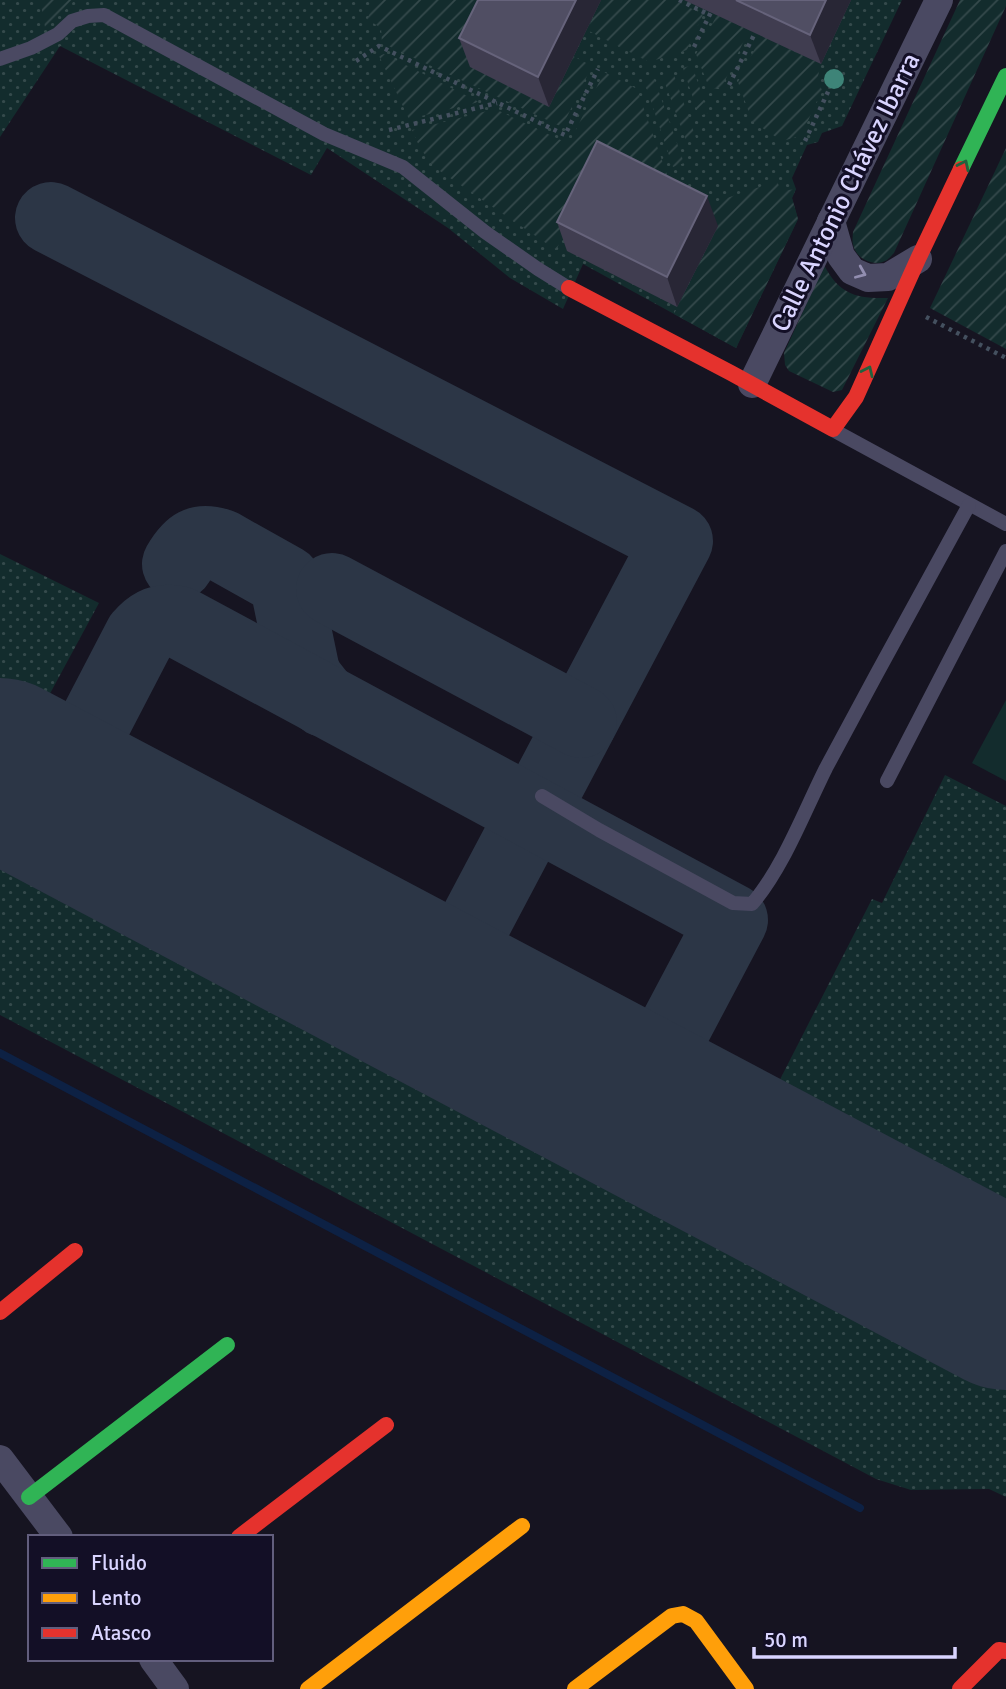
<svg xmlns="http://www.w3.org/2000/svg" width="1006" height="1689" font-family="Signika,sans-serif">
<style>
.grass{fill:url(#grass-dots)}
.garden{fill:url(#garden-furrows)}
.pitch{fill:#132c2d}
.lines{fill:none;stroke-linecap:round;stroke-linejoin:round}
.stream{stroke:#0d2144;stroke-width:8}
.taxiway{stroke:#2c3646;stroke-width:72}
.runway{stroke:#2c3646;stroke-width:180}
.path{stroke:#44505f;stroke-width:4.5;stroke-dasharray:3.5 5;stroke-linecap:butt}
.lane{stroke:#4a4962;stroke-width:14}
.street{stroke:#4a4962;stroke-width:28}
.fast{stroke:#30b455;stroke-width:16}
.slow{stroke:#ff9f0a;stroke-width:16}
.jam{stroke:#e5322d;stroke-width:16}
.tree{fill:#3e8478}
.wall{fill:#403d50}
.shaded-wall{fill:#282635}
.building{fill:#504e63;stroke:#66637b;stroke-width:2}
.oneway{stroke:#22623e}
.oneway2{stroke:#928eb0}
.labels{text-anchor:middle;stroke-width:6;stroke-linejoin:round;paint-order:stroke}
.street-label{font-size:26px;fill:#d9d4ff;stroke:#130f26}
</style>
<defs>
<pattern id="grass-dots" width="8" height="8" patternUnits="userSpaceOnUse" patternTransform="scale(1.75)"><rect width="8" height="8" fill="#132c2d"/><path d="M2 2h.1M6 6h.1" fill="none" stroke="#354a4c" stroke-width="1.8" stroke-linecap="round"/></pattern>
<pattern id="garden-furrows" width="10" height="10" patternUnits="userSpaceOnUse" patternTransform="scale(1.75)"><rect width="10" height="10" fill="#132c2d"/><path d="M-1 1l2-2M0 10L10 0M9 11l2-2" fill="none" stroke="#354a4c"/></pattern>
</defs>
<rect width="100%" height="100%" fill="#161421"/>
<!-- grass -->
<g class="grass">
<polygon points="0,0 902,0 842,126 822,133 818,142 807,145 792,178 796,189 792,198 798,219 736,348 583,264 563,309 510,278 448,228 327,148 311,175 60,46 0,137"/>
<polygon points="0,554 99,603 33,725 0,707"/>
<polygon points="945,775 1006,806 1006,1232 767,1105 872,899 882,903"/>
<polygon points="0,831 1006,1363 1006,1497 989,1489 911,1490 876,1479 0,1015"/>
</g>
<!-- garden -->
<g class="garden">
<polygon points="40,0 73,0 72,4 45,27"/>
<polygon points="376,0 503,0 573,56 592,66 562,127 382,43 381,28 367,19"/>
<polygon points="601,0 673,0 703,14 687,50 649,62 587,30"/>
<path d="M 960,0 L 1006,0 L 1006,6 L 894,253 C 893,254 887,261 885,261 C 873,267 855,258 853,244 C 852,243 853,233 853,232 Z"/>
<polygon points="717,15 749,30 722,87 710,90 696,54"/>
<polygon points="761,36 821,64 817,80 822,90 801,136 782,141 752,121 738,82"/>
<polygon points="384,54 479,102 409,119 379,56"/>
<polygon points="692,65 708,113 699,116 683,68"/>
<polygon points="604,72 637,89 678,206 599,166 556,250 434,167 420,148 412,130 495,109 569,144"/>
<polygon points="673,72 696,138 686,141 662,75"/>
<polygon points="654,78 684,163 673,167 644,81"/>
<polygon points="1006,148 1006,349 930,308"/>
<polygon points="777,181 781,191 796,189 792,198 798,219 736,348 674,314 718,226 700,207"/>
<path d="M 824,265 C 839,294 856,299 888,298 L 842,390 L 833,392 L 789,371 L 785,365 L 784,353 Z"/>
</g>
<!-- pitch -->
<polygon class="pitch" points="1006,700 1006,781 972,763"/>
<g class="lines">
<!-- stream -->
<polyline class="stream" points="0,1053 860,1508"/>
<!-- taxiway -->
<g class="taxiway">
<polyline points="51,218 677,541 440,989"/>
<path d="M 178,564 C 189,545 198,537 221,545 L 285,581 L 304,672 L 309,682 L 324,701"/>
<polyline points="332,589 581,722"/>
<path d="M 61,788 L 140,636 C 151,623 162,618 179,622 L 732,920 L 640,1094"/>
</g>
<!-- runway -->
<polyline class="runway" points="0,768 1006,1300"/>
<!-- path -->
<g class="path">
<polyline points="679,0 710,15"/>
<polyline points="694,47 711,12"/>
<polyline points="356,61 379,46 565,135 598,69"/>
<polyline points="729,85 755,33"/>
<polyline points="389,130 497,103"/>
<polyline points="805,141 834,79"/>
<polyline points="926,317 1006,358"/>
</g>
<!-- lane -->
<g class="lane">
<polyline points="0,59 31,48 58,34 72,21 88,16 104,15 324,134 403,167 485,232 538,269 567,287"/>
<polyline points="835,431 1006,524"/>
<polyline points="887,781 1006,551"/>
<path d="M 542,796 L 599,830 L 733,903 L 752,904 C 783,868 804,812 826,768 C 873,680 921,592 969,505"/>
</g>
<!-- street -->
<g class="street">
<polyline points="831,221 841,256 852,271 868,278 888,277 918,259"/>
<polyline points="752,384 939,0"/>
<polyline points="0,1459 59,1537"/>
<polyline points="153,1659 175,1689"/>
</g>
<!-- fast -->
<g class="fast">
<polyline points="961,169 1006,76"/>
<polyline points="29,1497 227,1345"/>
</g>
<!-- slow -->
<g class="slow">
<polyline points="308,1689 522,1526"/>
<polyline points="575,1689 672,1616 683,1614 696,1621 746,1689"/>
</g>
<!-- jam -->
<g class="jam">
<polyline points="569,288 731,373 833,429 856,397 918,259 961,169"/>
<polyline points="0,1312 75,1251"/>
<polyline points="239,1537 386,1425"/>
<polyline points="960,1689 999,1650 1006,1651"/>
</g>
</g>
<!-- trees -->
<circle class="tree" cx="834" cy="79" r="10"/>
<!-- wall -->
<g class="wall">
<polygon points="601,0 549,107 470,67 459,38"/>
<polygon points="684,0 851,0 821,64"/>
<polygon points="557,222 718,226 677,307 567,251"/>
</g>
<!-- shaded-wall -->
<g class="shaded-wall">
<polygon points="576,0 601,0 549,107 538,77"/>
<polygon points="826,0 851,0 821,64 810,35"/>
<polygon points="707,196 718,226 677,307 667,277"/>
</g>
<!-- building -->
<g class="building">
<polygon points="478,0 576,0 538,77 459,38"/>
<polygon points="736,0 826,0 810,35"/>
<polygon points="597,141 707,196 667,277 557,222"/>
</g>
<!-- one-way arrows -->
<defs><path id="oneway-chevron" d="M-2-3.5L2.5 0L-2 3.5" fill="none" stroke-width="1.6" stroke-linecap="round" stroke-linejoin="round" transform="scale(1.75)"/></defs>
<g class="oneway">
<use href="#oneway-chevron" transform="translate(964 165) rotate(-64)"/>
<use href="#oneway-chevron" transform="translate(868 371) rotate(-65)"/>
</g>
<use class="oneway2" href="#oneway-chevron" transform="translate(861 273) rotate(23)"/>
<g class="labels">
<!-- street labels -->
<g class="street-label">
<text transform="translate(845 192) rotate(-64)" y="9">Calle Antonio Chávez Ibarra</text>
</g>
</g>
<!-- legend -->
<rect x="28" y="1535" width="245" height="126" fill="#130f26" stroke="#625e7d" stroke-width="2"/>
<rect x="42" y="1558" width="35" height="10" fill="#30b455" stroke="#625e7d" stroke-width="2"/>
<text x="91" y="1570" font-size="21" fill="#d9d4ff">Fluido</text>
<rect x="42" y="1593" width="35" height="10" fill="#ff9f0a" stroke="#625e7d" stroke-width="2"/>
<text x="91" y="1605" font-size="21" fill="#d9d4ff">Lento</text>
<rect x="42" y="1628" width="35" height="10" fill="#e5322d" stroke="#625e7d" stroke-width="2"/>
<text x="91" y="1640" font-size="21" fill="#d9d4ff">Atasco</text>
<!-- scale -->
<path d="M754 1647v10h201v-10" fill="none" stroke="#d9d4ff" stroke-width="3.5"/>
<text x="764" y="1647" font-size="21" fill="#d9d4ff" stroke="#130f26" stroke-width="5" paint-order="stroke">50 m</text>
</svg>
